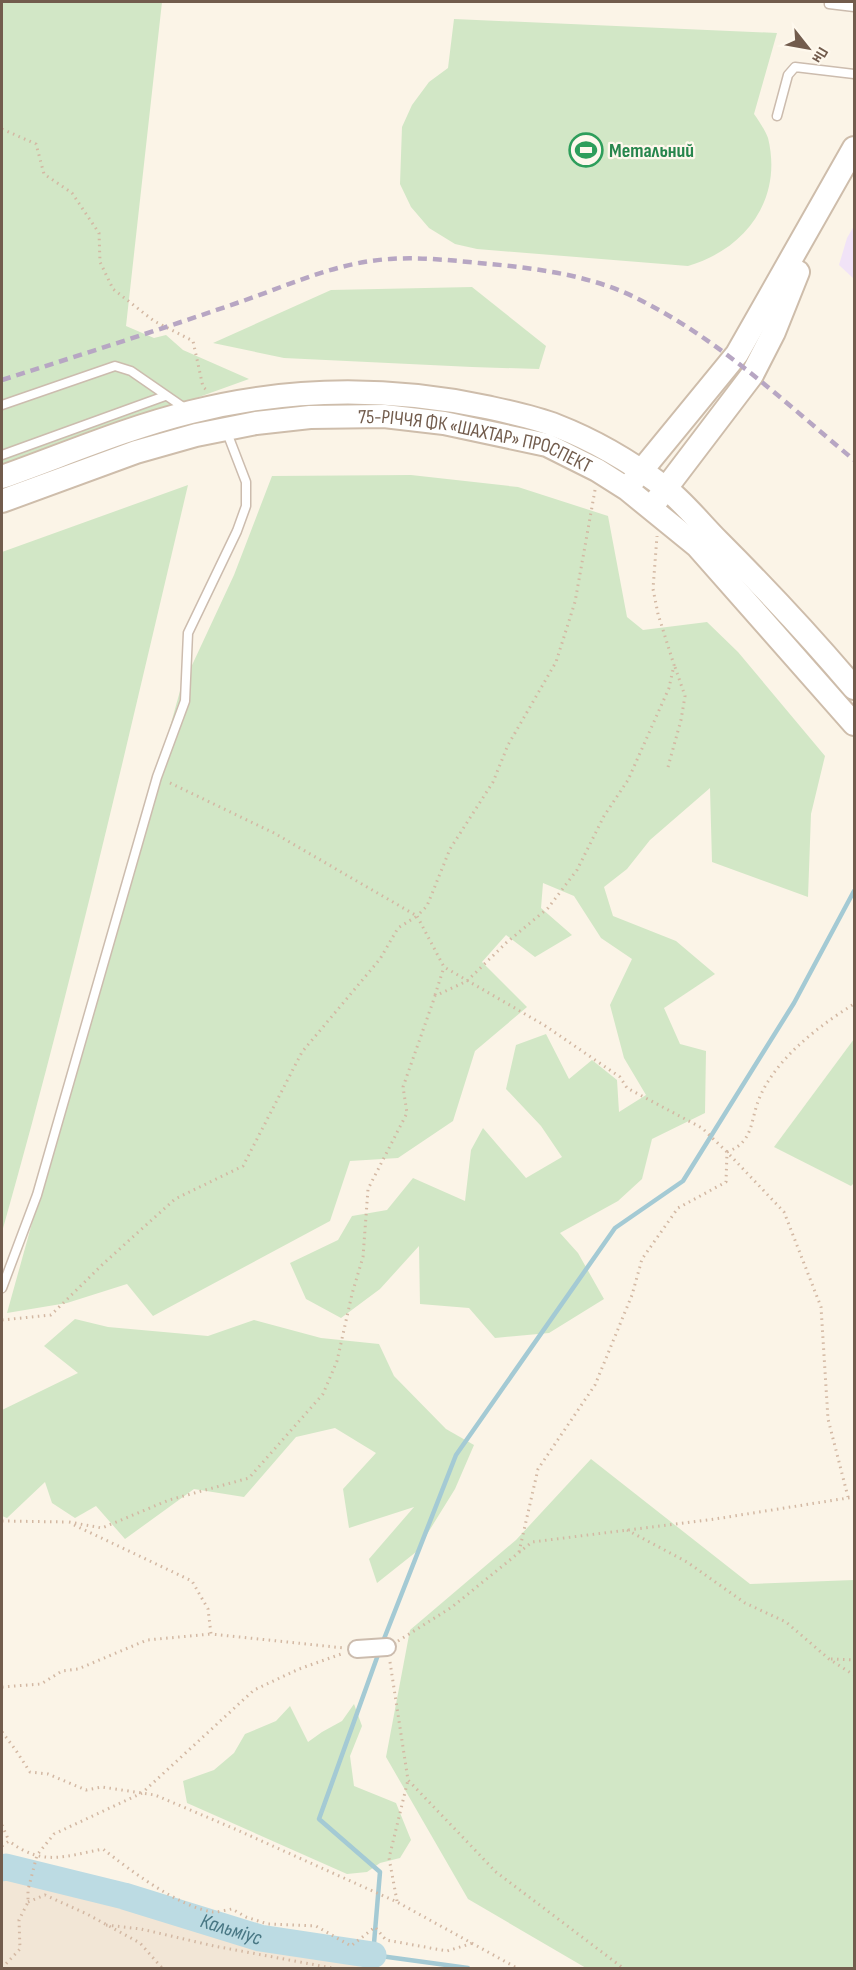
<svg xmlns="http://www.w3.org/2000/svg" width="856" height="1970" font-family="'Sofia Sans Condensed',sans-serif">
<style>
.residential{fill:#f2e6d6}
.education{fill:#f1e3f7}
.green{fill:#d2e7c6}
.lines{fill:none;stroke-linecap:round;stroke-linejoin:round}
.stream{stroke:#a4cad4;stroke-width:4.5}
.river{stroke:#bcdbe3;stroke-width:27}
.service-casing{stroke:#ccbcae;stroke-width:11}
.minor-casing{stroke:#ccbcae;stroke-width:20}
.secondary-casing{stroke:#cebdab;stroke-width:26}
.path{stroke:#d3b8a3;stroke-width:3;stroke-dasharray:1.5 4.5;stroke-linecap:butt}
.service{stroke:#fff;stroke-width:8}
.minor{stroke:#fff;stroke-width:16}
.secondary{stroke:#fff;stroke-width:22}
.rail{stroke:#b7a6c3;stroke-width:4.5;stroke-dasharray:9 6;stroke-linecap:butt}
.labels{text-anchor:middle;stroke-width:4.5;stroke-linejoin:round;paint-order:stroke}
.leisure-label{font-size:20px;font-weight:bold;fill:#27864d;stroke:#fef8ed;text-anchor:start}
.street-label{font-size:20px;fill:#725c4d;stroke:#fef8ed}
.water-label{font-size:21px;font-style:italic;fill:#487784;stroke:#fef8ed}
</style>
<rect width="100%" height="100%" fill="#fbf4e7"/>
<!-- residential -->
<polygon class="residential" points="2,1869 260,1938 365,1968 2,1968"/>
<!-- education -->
<polygon class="education" points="854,226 854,279 839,265 847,238"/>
<!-- green -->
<g class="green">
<polygon points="2,2 162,2 126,326 154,338 166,335 183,350 249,379 2,468"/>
<path d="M 454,19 L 777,33 L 754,114 C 759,121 765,130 768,138 C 783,199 746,249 688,266 L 477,249 L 455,244 L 429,228 L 411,207 L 400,184 L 402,127 L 412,105 L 429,82 L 448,68 Z"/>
<polygon points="472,287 546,346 539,369 472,367 284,358 213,343 331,290"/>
<polygon points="411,475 518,487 608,516 627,617 643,630 707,622 738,652 825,756 811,814 808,897 712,862 710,788 650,840 627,869 604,887 613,916 676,941 715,974 664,1008 680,1044 706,1051 705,1113 652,1139 642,1179 618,1201 560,1233 578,1253 604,1299 549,1333 495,1338 469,1308 420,1304 419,1246 380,1289 341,1318 306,1299 290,1263 338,1240 352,1216 387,1210 413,1178 465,1201 471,1150 483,1128 526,1178 562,1157 541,1126 506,1089 516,1045 546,1034 569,1079 592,1060 617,1080 619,1112 646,1095 624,1058 610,1005 632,959 601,938 574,896 543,883 541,908 572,935 535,957 506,935 482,962 527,1007 475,1051 453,1121 398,1158 350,1161 330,1221 153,1316 127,1284 67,1303 7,1313 180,691 234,575 272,476"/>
<path d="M 188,485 C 129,735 72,985 2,1232 L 2,552 Z"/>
<polygon points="854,1039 854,1183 851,1186 774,1147"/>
<polygon points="75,1319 108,1327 208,1336 254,1320 321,1338 379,1344 394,1376 446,1429 474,1445 455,1489 416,1552 377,1583 369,1559 414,1507 349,1528 343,1489 376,1453 335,1428 296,1437 244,1497 194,1489 125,1539 96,1506 75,1518 52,1503 45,1482 7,1518 2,1516 2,1410 78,1373 44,1346"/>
<polygon points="591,1459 750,1584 854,1580 854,1968 586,1968 468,1899 386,1757 410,1630 516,1540"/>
<polygon points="354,1704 362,1726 350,1756 354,1786 396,1803 411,1840 400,1858 380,1863 367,1872 347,1874 187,1803 183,1781 214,1770 234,1753 245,1734 276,1721 290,1706 308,1742 322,1732 342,1721"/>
</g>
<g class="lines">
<!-- stream -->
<g class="stream">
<polyline points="382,1644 456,1455 615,1228 683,1181 794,1003 854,891"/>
<polyline points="379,1652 319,1819 380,1872 373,1955 468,1968"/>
</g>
<!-- river -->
<path class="river" id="s1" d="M 2,1868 L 6,1867 L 124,1896 L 260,1938 L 373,1955"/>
<defs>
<g id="service">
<polyline points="829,4 854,7"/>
<polyline points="777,116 788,75 795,67 854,74"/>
<polyline points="2,405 115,366 131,371 186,409"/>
<polyline points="2,455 165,396"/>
<polyline points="2,1288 37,1195 157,777 185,701 188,633 237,531 246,506 246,482 226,430"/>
</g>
<polyline id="minor" points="357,1649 387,1647"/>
<g id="secondary">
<path d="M 2,477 C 64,455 126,428 191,412 C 290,387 386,386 486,407 C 509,412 534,417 557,426 C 593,440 632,463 663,486 C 683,501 700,523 718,541 C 765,588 811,637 854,688"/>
<polyline points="633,481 737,354 854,148"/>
<polyline points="657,500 752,375 774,332 798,272"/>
<path id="s2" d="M 2,501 L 136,452 L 196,435 L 256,423 L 310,417 L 384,416 L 444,423 L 547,445 L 597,470 L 627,489 L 697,546 L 854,724"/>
</g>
</defs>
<!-- service casing -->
<use href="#service" class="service-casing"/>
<!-- minor casing -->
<use href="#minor" class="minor-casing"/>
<!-- secondary casing -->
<use href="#secondary" class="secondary-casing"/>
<!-- path -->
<g class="path">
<polyline points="2,129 36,144 44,174 72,193 99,233 100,262 113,289 154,321 193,341 203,387 208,391"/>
<polyline points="595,490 575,602 556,662 508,745 493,782 450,849 427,906 417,916 444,967 544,1025 620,1077 627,1088 702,1128 727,1152 784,1212 821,1307 828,1419 848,1497"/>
<polyline points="668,767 681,720 685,696 675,667"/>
<polyline points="435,995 444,967"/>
<path d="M 727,1152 C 754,1142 750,1121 759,1099 C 762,1091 768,1081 773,1074 C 793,1046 825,1022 854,1004"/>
<polyline points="2,1320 51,1315 104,1263 175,1199 243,1166 302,1052 380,959 398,928 417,916 274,833 168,782"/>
<polyline points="2,1521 68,1522"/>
<polyline points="69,1522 102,1528 169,1500 249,1478 323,1394 337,1361 352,1294 363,1257 368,1189 407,1113 403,1087 435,996 467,981 506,943 548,908 577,870 604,816 628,780 669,688 674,665 658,614 653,589 657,536"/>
<polyline points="74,1525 192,1581 208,1609 211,1634 344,1648"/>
<polyline points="627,1530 687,1562 745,1603 786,1622 829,1659 854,1675"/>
<polyline points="519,1552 538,1469 595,1385 632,1295 642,1259 678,1208 726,1182 727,1152"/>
<polyline points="398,1641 452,1607 532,1542 715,1519 854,1497"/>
<polyline points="831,1659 854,1660"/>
<polyline points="390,1662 408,1780 496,1872 623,1968"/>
<polyline points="2,1687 41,1684 62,1671 78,1669 147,1640 211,1634"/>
<polyline points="2,1732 15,1749 30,1772 48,1774 86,1790 102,1787 155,1795 235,1829 397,1902 517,1968"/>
<polyline points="2,1825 9,1841"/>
<path d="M 2,1846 L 9,1841 C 43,1867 65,1856 103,1849 C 131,1871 179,1907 213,1912 C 219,1912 226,1910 232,1909 L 246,1917 L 268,1924 L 316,1926 L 351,1946 L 375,1927 L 386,1940 L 447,1951 L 473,1943"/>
<polyline points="397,1901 389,1858 408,1780"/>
<polyline points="28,1902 45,1895 87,1914 140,1943 162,1968"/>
<polyline points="106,1925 141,1929 214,1946 332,1968"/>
<polyline points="2,1968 20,1949 19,1920 28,1902 28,1890 37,1855 54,1834 142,1793 254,1690 299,1669 344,1653"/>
</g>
<!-- service -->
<use href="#service" class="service"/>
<!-- minor -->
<use href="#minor" class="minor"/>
<!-- secondary -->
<use href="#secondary" class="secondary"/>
<!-- rail -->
<path class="rail" d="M 2,380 C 80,355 159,330 237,303 C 287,286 337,262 390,259 C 419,257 449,260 479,263 C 536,268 595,275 646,303 C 723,343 788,405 854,460"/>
</g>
<!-- icons -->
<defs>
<symbol id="stadium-ring" viewBox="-11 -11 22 22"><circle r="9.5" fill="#fef8ed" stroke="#2e9e5b" stroke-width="1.5"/><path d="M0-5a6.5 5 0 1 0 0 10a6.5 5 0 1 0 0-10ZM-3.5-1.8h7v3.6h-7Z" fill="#2e9e5b"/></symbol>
</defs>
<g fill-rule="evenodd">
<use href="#stadium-ring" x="567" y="131" width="38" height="38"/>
</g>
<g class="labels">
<!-- leisure labels -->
<g class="leisure-label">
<text x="609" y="157">Метальний</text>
</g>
<!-- street labels -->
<g class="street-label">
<text dy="7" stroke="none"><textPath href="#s2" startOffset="489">75-РІЧЧЯ ФК «ШАХТАР» ПРОСПЕКТ</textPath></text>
</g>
<!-- water labels -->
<g class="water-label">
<text dy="7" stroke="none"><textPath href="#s1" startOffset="238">Кальміус</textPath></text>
</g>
</g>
<!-- border -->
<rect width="856" height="1970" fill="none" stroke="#725c4d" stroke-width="6"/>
<!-- north arrow -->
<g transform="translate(808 48) rotate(121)" stroke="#fef8ed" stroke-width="4.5" paint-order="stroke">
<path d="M0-4.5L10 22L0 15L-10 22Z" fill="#725c4d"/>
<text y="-9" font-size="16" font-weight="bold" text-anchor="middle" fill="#725c4d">Пн</text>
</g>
</svg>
